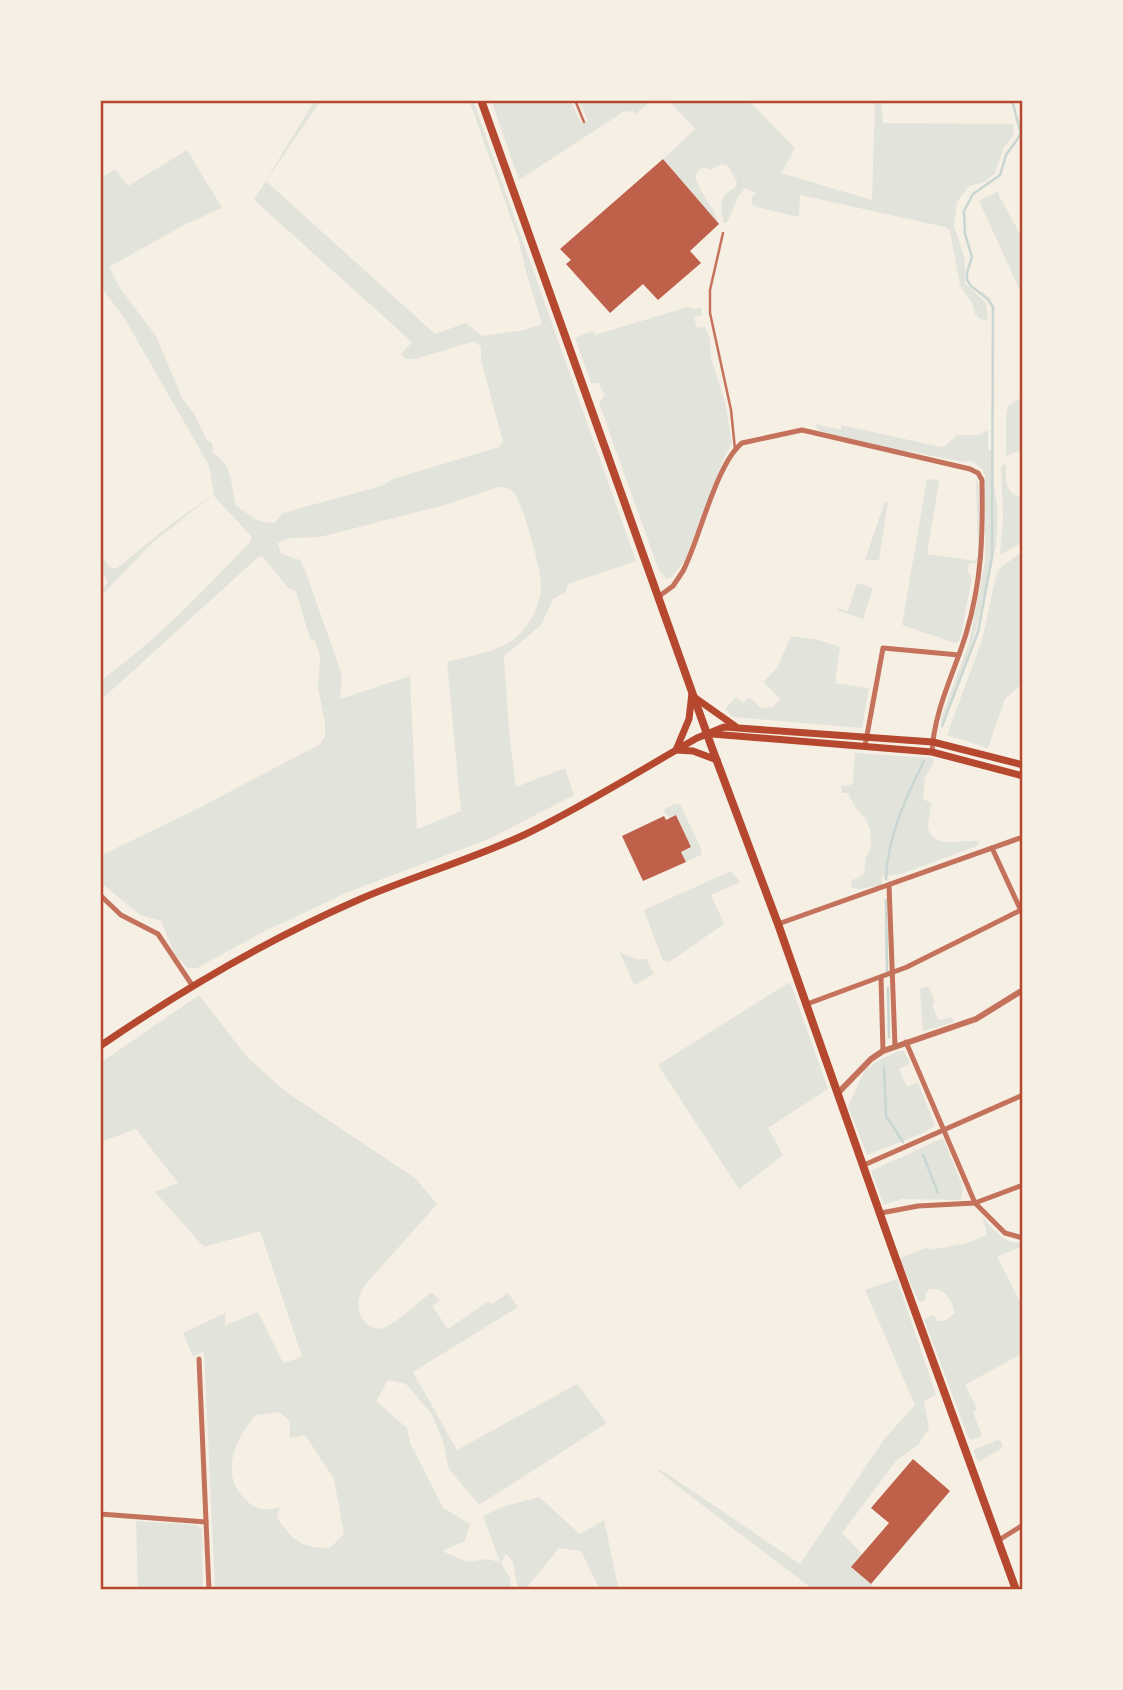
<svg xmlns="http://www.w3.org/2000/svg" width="1123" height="1690" font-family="'Zilla Slab',serif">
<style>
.green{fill:#e2e4dc;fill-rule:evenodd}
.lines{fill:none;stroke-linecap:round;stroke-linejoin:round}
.stream{stroke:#c9d6d2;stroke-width:2.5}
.building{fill:#bf614a}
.service{stroke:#c5725c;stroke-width:2.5}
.minor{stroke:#c5725c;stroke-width:5}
.tertiary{stroke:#c5725c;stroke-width:6}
.secondary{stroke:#b5482f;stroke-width:7}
.primary{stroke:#b5482f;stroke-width:8}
.neatline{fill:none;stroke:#b5482f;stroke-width:2.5}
</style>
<rect width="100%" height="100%" fill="#f6efe4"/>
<!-- green -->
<g class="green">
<path d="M 315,100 L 321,100 L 266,181 L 435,334 L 466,323 L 482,336 L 524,330 L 542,324 L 525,268 L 519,241 L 469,100 L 473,100 L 636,561 L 568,584 L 566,592 L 553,599 L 541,625 L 504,656 L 510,741 L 516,787 L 565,768 L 574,795 L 489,839 L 348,892 L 261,933 L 197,968 L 188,968 L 175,955 L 161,921 L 140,915 L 100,882 L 100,856 L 195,810 L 320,744 L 325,736 L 325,723 L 318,687 L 320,656 L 315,641 L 310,639 L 296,591 L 289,589 L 262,556 L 257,558 L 100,701 L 100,681 C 155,642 204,590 250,542 L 252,537 L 213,495 L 153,542 L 103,594 L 103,588 L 108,582 L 100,566 L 100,552 L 109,567 L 116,569 L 170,525 L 214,494 L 209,465 L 123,316 L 100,286 L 100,179 L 115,169 L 128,186 L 187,150 L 222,208 L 186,224 L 109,267 L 120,288 L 156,336 L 182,398 L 195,415 L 207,440 L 212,443 L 213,453 C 235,466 230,488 236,506 C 251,515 254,522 274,523 L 283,513 L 381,486 L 393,479 L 499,447 L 503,442 L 481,360 L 481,347 L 475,341 L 415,359 L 407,359 L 401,354 L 412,342 L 254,200 ZM 499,487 C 505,487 510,488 514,493 C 523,503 542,572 541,587 C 540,606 529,627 514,639 C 496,653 469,656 447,662 L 461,811 L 417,829 L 410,676 L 340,699 L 342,675 L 305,570 L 300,560 L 281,554 L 278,543 L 290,538 L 320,537 L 441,506 Z"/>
<polygon points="491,100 570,100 582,124 588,121 579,100 653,100 635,114 632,111 623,112 519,180"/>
<path d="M 668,100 L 748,100 L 795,148 L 781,173 L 872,200 L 875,100 L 881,100 L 883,123 L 1013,124 L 1014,135 L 1004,147 L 995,173 L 985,182 L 969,186 L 957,202 L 954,226 L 965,259 L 965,283 L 986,303 L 988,321 L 980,319 L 975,314 L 973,305 L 960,285 L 950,231 L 945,227 L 800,195 L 799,217 L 757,207 L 752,204 L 751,199 L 756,193 L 745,188 L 738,197 L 727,223 L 724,223 C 720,208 718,195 735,188 L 737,182 L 728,166 L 722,164 L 710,170 L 703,167 L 698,171 L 695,177 C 700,194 714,206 719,224 L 663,159 L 695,129 Z"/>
<polygon points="999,191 998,194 1023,239 1023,297 979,201"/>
<polygon points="687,307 695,309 701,307 702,315 694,317 697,328 705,327 710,339 711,358 725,402 732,443 723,460 685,560 672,577 667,579 659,571 599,403 605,395 598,383 591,383 575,338 592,331 595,335"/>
<polygon points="1023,396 1023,450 1006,456 1006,419 1008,406"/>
<polygon points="816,424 841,430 841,425 941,447 945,446 957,435 978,435 988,430 988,450 993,450 994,487 998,510 996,547 972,645 942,723 941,718 969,643 985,562 985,475 982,469 971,461 963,462 907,451 895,451 820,431 817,429"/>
<path d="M 1006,464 C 1005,480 1005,496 1023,497 L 1023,542 L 1000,555 L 1003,516 L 1001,466 Z"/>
<polygon points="976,478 979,485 980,555 976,563 970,563 967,571 972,578 961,636 958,642 955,643 902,625 927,479 937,480 939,482 927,554 975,561 978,555"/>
<polygon points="885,501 888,502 879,560 865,560"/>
<polygon points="1023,551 1023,683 1005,699 988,748 947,735 982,640 996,576 1001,567"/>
<polygon points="857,583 873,588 863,619 837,610 838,608 848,611"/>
<polygon points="791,636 819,640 840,647 835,683 869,688 862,728 733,717 725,709 736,697 743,703 749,697 761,708 772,707 781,699 763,682 777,668"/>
<path d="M 855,753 L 933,758 L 934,762 L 925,778 L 923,798 L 931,804 C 931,811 928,820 928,827 C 931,850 965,839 980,841 L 977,846 L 901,874 L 882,876 L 882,885 L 860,889 L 852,888 L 851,880 L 859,878 L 864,873 L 866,857 L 871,848 L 870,830 L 866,819 L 855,807 L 848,793 L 842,793 L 841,786 L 850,785 L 853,783 Z"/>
<polygon points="675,804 680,804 701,849 701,855 686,862 681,852 691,847 677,815 670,818 664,811 666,808"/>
<polygon points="731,871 740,882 711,895 724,924 669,962 663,961 644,910"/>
<polygon points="620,952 636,959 646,959 654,974 634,985"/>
<polygon points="790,982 828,1089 768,1128 783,1155 739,1189 658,1065"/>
<polygon points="928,986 935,1002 932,1004 938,1020 952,1017 954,1022 923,1031 920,989"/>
<path d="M 199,995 L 248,1058 L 285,1091 L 415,1178 L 437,1204 L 365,1285 C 359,1296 356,1304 361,1316 C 365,1324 374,1331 383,1328 C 393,1326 422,1299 432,1292 L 440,1300 L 432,1306 L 448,1329 L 489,1301 L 492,1304 L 508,1293 L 518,1307 L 413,1372 L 457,1450 L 577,1384 L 607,1423 L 479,1505 L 449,1469 L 443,1441 L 431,1413 L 406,1384 L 388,1380 L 376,1401 L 407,1428 L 410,1443 L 443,1508 L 470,1524 L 465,1541 L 442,1551 L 468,1562 L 486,1559 L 500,1562 L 483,1516 L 503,1507 L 539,1497 L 580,1534 L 604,1520 L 619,1590 L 600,1590 L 581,1551 L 559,1548 L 525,1590 L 518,1590 L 513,1562 L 506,1554 L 501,1563 L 510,1578 L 511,1590 L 215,1590 L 204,1351 L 193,1357 L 183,1333 L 225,1313 L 225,1326 L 258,1312 L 283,1363 L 302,1357 L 260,1231 L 204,1247 L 155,1192 L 178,1183 L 136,1129 L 103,1141 L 100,1137 L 100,1063 ZM 280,1412 L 290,1422 L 290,1438 L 305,1435 L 334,1479 L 344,1534 L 330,1548 C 300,1548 294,1541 277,1518 L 280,1507 C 265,1511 256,1511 245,1499 C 219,1474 236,1438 256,1415 Z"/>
<polygon points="899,1051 904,1051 910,1063 899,1069 907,1087 918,1082 935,1126 921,1134 867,1155 848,1106 865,1069 881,1059"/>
<polygon points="943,1138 963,1187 961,1200 902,1199 884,1205 871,1171"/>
<path d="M 982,1216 C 994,1230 1003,1244 1023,1243 L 1023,1246 L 997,1257 L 1023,1307 L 1023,1353 L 965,1385 L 977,1409 L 973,1412 L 982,1436 L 971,1440 L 968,1437 L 924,1319 L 934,1315 L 938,1321 L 945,1321 L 955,1313 C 952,1300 944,1287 929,1289 L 925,1293 L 926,1300 L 919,1302 L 900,1260 L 903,1257 L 927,1247 L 929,1250 L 968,1243 L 987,1235 Z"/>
<polygon points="897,1279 936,1395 924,1401 929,1428 919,1444 896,1461 842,1533 862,1554 851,1568 878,1590 810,1590 811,1588 654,1468 666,1473 800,1564 885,1438 915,1405 865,1290"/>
<polygon points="997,1440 1002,1442 1002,1448 978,1462 973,1450"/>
<polygon points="136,1521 196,1525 202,1529 203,1590 138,1590"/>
</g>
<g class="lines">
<!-- stream -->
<g class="stream">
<polyline points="942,726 978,632 992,557 993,307 988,299 971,286 967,280 967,272 972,257 965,234 964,211 973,194 1000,175 1006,155 1021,134 1012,100"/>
<path d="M 886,879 C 887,838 906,797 924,761"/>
<polyline points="886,900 887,971"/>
<polyline points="888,988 889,1037"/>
<polyline points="884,1068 886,1116 903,1142"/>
<polyline points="923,1155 938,1193"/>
</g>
</g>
<!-- building -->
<g class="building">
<polygon points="663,159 719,224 690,251 701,263 658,300 643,284 610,313 566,264 571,260 560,249"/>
<polygon points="676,815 691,847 681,852 686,862 643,881 622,836 664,816 666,820"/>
<polygon points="913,1459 950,1491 871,1584 851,1567 889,1523 871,1508"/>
</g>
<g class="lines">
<!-- service -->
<g class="service">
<polyline points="575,100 584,122"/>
<polyline points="723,233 710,290 710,313 731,410 735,449"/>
</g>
<!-- minor -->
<g class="minor">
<path d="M 658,597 L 673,586 L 683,571 C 700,538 716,464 742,443 L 802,430 L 970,469 L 978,473 L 982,480 C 983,536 982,580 966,634 C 954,673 934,711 932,752"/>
<polyline points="865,746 883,648 959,655"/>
<polyline points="992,848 1023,915"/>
<polyline points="889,885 895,1046"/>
<polyline points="100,895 121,915 158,934 192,985"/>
<polyline points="778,924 1023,837"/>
<polyline points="881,977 883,1051"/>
<polyline points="807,1004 907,967 1021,910"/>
<polyline points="906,1042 975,1203 1005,1233 1023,1238"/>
<polyline points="864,1165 1023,1095"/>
<polyline points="881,1213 918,1206 975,1203 1023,1185"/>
<polyline points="199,1359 209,1590"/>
<polyline points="100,1514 206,1522"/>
<polyline points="999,1540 1023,1525"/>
</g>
<!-- tertiary -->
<polyline class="tertiary" points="838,1093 871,1059 883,1051 976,1019 1023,990"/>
<!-- secondary -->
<g class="secondary">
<polyline points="692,693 689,719 676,750 693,751 717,760"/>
<polyline points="694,697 735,726"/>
<polyline points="712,734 932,752 1023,776"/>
<path d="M 100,1046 C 182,990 266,940 358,900 C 413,876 471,860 526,834 C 584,806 641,770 697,738 L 724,727 L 933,742 L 1023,765"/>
</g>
<!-- primary -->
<polyline class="primary" points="481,100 712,748 778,924 892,1248 1016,1590"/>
</g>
<!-- border -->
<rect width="1123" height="1690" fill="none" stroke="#f6efe4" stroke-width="203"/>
<rect x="102" y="102" width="919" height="1486" class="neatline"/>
</svg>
